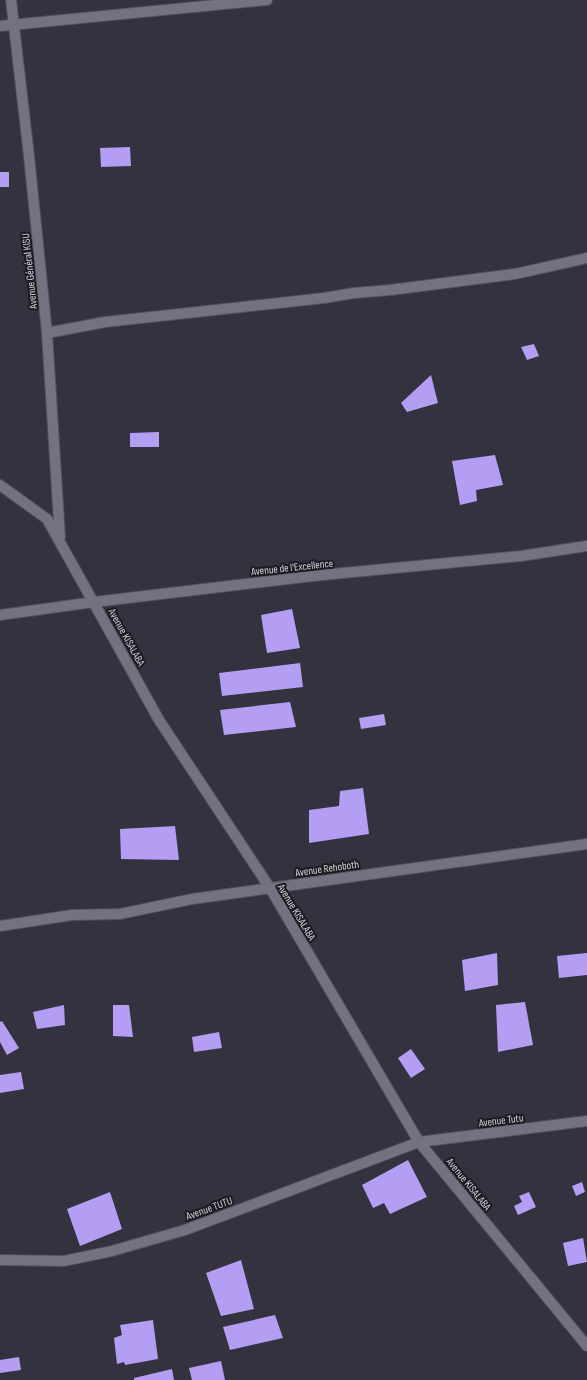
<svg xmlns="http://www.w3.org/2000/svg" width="587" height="1380" font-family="'Sofia Sans Condensed',sans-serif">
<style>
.building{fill:#b39ef3}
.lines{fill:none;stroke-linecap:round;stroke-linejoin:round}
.minor-casing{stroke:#53505c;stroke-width:12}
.minor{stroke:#747181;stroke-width:10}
.labels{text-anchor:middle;stroke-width:4;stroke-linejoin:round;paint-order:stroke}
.street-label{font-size:11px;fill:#d3d2db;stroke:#1c1b21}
</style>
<rect width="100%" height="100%" fill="#353240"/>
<!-- building -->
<g class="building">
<polygon points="130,147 131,166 101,167 100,148"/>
<rect x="0" y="172" width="9" height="15"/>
<polygon points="534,344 539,356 527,360 521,347"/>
<polygon points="431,375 438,403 407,412 401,403"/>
<polygon points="159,432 159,447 130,447 130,433"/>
<polygon points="495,455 503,485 476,490 477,501 460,505 452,461"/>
<polygon points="292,609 300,648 267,653 261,615"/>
<polygon points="300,663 303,687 222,696 219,673"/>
<polygon points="290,702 296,727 224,735 220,710"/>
<polygon points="384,714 386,725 361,729 359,718"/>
<polygon points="363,788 369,834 309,843 309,810 339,806 340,791"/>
<polygon points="175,826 179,860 121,859 120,829"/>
<polygon points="497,953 498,985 465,991 462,960"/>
<polygon points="587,953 587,975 559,978 557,956"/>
<polygon points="525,1002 533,1045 498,1052 496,1005"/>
<polygon points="64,1005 65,1025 37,1029 33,1012"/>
<polygon points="113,1005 129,1005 133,1037 113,1036"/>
<polygon points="2,1021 19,1048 7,1055 0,1042 0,1022"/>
<polygon points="219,1032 222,1048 194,1052 192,1037"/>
<polygon points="411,1049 425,1069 411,1078 398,1058"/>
<polygon points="21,1072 24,1089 0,1093 0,1075"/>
<polygon points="408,1160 427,1197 390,1214 384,1203 373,1208 362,1185"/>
<polygon points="582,1182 585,1192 576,1196 572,1186"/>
<polygon points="110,1192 122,1229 80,1246 67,1209"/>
<polygon points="529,1192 536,1207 518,1215 514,1206 522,1202 519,1196"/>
<polygon points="583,1238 587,1262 568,1266 563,1243"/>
<polygon points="241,1260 254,1309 221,1316 206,1273"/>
<polygon points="275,1315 283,1338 230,1350 223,1327"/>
<polygon points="153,1320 158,1359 125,1365 124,1362 117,1364 114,1338 122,1335 120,1325"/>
<polygon points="19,1357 21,1370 0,1373 0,1360"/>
<polygon points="221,1361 225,1380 192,1380 189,1368"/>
<polygon points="172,1369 174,1380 134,1380 134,1378"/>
</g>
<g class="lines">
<defs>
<g id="minor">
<polyline points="11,0 29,156 47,333 60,537"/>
<polyline points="0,26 267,0"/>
<polyline points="47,333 105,322 324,298 354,293 390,290 515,274 587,258"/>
<polyline points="0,485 47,519 159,720 270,888 419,1142 587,1346"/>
<polyline points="0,615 94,602 322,575 521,556 587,546"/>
<polyline points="0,926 72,915 120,914 192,899 587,844"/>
<polyline points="0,1260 64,1261 112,1251 185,1230 419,1142 587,1121"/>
</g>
</defs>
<!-- minor casing -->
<use href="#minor" class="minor-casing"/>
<!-- minor -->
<use href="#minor" class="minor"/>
</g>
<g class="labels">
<!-- street labels -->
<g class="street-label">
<text transform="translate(29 271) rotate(-96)" y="4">Avenue Général KISU</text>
<text transform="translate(292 567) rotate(-6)" y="4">Avenue de l'Excellence</text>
<text transform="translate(127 637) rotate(61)" y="4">Avenue KISALABA</text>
<text transform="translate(327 868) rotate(-8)" y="4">Avenue Rehoboth</text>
<text transform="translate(297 912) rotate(59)" y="4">Avenue KISALABA</text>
<text transform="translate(501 1120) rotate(-7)" y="4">Avenue Tutu</text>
<text transform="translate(469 1184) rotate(51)" y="4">Avenue KISALABA</text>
<text transform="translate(209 1208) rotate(-20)" y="4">Avenue TUTU</text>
</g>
</g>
</svg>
